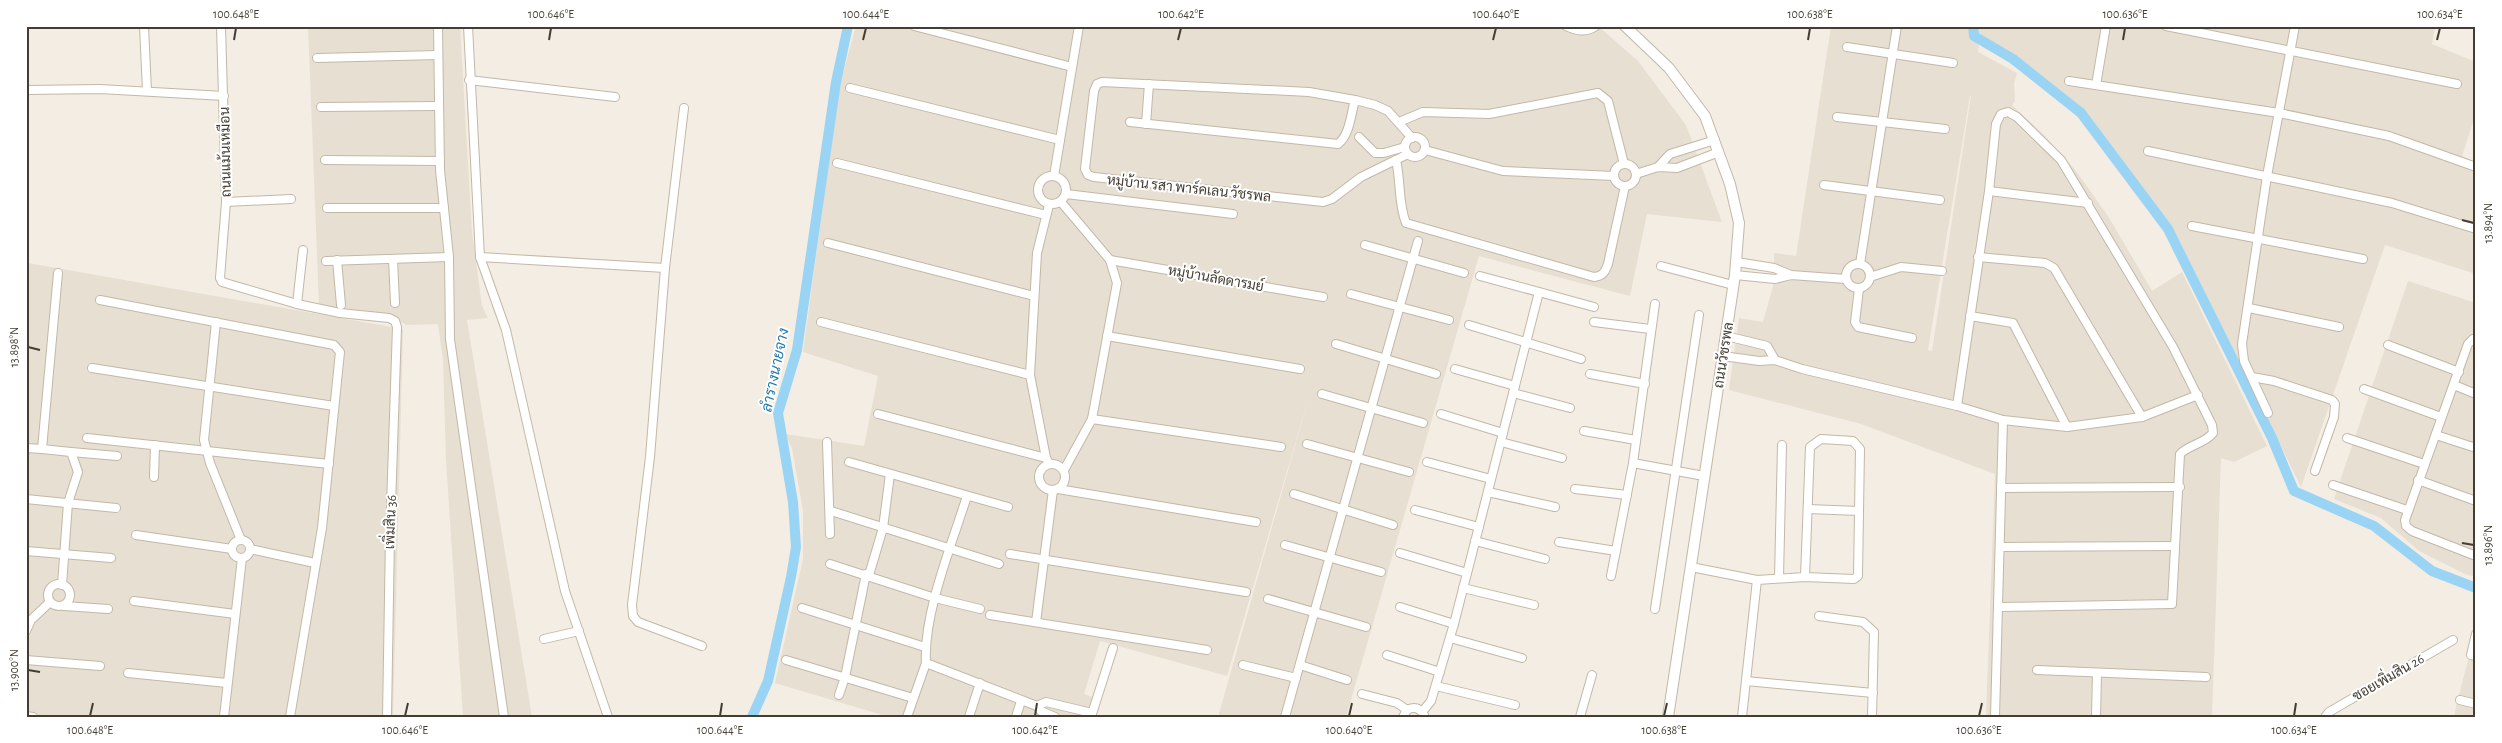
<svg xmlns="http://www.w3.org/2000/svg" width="2502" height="743" font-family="'Alegreya Sans',Sarabun,sans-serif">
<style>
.residential{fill:#e7dfd1;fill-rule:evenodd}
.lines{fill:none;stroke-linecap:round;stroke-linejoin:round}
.canal{stroke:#9ad4f5;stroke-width:10}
.minor-casing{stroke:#c2b8a8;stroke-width:10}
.tertiary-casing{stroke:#c2b8a8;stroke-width:12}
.minor{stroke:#fff;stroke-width:8}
.tertiary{stroke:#fff;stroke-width:10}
.ticks{fill:none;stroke:#453d33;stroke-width:2}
.labels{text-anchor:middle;stroke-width:4;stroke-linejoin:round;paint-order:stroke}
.street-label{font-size:14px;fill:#453d33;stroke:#fff}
.water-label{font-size:15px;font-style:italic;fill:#247bb0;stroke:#fff}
.neatline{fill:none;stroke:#453d33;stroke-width:2}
.ticks-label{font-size:12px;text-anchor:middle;fill:#453d33}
</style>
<rect width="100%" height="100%" fill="#f3ede3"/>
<!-- residential -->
<g class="residential">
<polygon points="308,26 460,26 472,232 482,306 488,318 467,320 532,717 463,717 446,460 443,360 438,324 407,325 399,321 319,306"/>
<polygon points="856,26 1598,26 1638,61 1686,125 1722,222 1647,214 1630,296 1479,256 1346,717 1218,717 1312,386 1227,676 1100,641 1084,694 1092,697 1086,717 889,717 775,683 803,559 803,511 792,448 785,434 864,446 878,376 803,352 839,87"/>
<path d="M 1831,26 L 2435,26 L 2432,44 L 2476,62 L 2476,113 L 2462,156 L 2476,162 L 2476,274 L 2385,245 L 2301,487 L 2177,236 L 2074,101 L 1980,34 L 1978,52 L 2017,73 L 2014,84 L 2015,101 L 2012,105 L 2045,136 L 2076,171 L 2108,216 L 2152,291 L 2182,272 L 2267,446 L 2234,462 L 2221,458 L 2212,717 L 1986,717 L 1995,474 L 1861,424 L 1729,390 L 1739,318 L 1763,322 L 1775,279 L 1774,253 L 1796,256 ZM 1970,96 L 1971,96 L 1932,351 L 1928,350 Z"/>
<polygon points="28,263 403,329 393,717 26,717 26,319"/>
<polygon points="2408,281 2476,303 2476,577 2465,574 2419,551 2381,518 2334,499"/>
<polygon points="2476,629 2476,717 2454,717 2456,707"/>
</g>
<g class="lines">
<!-- canal -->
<g class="canal">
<polyline points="1973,26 1974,36 2013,59 2081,113 2168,229 2272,438 2294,491 2374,526 2432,571 2476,588"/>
<polyline points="752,717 768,681 791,577 796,547 793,502 778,413 797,350 836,82 848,26"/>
</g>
<defs>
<g id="minor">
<polyline points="144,26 147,91"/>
<polyline points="221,26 226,202 220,278 222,282 297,304 340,313 389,318 395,321 397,327 390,536 387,717"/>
<polyline points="438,26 440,170 449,257 450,339 504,717"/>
<polyline points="468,26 480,257 506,330 565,591 608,717"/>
<polyline points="914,26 1072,67"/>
<path d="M 1566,26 C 1577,31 1586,33 1596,26"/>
<polyline points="2166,26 2457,84"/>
<polyline points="1847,47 1953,63"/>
<polyline points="317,58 438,55"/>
<polyline points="469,80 615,97"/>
<polyline points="2069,81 2279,113 2389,136 2476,167"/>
<polyline points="2096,85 2106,26"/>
<polyline points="850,88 1060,140"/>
<polyline points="26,90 100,89 224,96"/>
<polyline points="321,107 439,106"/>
<polyline points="684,108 665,268 650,457 632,605 633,616 638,622 702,646"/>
<polyline points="1837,117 1945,129"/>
<path d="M 1130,122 L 1338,144 C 1350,135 1351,113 1355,100"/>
<polyline points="1399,122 1423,112 1489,114 1598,93 1608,101 1624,164"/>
<polyline points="1146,124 1149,84"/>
<polyline points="1359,137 1375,153 1384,153 1405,147"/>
<circle cx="1415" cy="147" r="10"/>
<polyline points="1425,150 1503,171 1614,176"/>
<polyline points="2148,151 2392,203 2476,229"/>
<polyline points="1408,154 1361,177 1332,199 1323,202 1094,177 1088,175 1085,169 1094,91 1097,84 1102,82 1309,92 1355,100 1375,105 1388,111 1412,138"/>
<polyline points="325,160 440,161"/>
<path d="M 1396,160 C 1401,181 1398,204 1406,223 L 1594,277 C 1603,276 1605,272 1608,264 L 1625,186"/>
<polyline points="837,163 1046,215"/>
<circle cx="1625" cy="175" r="11"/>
<polyline points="1658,167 1670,154 1715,140"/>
<polyline points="1636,174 1658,167 1677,168 1719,152"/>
<circle cx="1052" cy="190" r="14"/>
<polyline points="1054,176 1079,26"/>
<polyline points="1824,185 1940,200"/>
<polyline points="1989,191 2088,203"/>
<polyline points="1066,194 1233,214"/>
<polyline points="226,202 291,199"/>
<polyline points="1061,202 1110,260 1117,283 1092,419 1064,470"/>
<polyline points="1049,205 1037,253 1030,375 1046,458 1049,463"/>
<polyline points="327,208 444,208"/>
<polyline points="2192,226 2363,259"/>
<polyline points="828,243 1034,296"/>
<polyline points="1365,245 1464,273"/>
<polyline points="480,257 665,268"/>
<polyline points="1978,257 2045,263 2054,268 2142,417"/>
<polyline points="393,259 395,303"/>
<polyline points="337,260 341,305"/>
<polyline points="1110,260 1323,297"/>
<polyline points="326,261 449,257"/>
<polyline points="1737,262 1774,268 1791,275"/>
<polyline points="1860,264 1897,26"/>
<circle cx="1858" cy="276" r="12"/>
<polyline points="1661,266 1733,285"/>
<polyline points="58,273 42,449 71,452 78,472 68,503 62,585"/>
<polyline points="1735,275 1775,279 1791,275 1846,279"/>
<polyline points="1480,276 1594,307"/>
<polyline points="1870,277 1901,267 1942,271"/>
<polyline points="1859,289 1855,322 1858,327 1912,338"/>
<polyline points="1351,294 1449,320"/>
<polyline points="100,300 334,345 340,352 322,528 290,717"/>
<polyline points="297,304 303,250"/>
<polyline points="2249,308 2339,327"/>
<polyline points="1970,316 2013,323 2067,427"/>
<polyline points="216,322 204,440 210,463 241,540"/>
<polyline points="821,322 1030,375"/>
<polyline points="1594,322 1650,329"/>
<polyline points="1469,325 1581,359"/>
<polyline points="1107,336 1300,369"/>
<polyline points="1726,336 1767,346 1775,360"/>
<polyline points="2476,339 2473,339 2468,344 2405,520 2406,526 2412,531 2476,556"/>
<polyline points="1336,344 1436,374"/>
<polyline points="2388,345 2459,372"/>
<polyline points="1723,356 1759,361 1775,360 1802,369 1957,406 2003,420 2067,427 2142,417 2198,395"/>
<polyline points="92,368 334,406"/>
<polyline points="1455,369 1515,386"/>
<polyline points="1590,374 1645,384"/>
<polyline points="2252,377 2274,381 2332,400 2335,404 2334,417 2315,471"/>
<polyline points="2454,385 2476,394"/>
<polyline points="2364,389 2441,417"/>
<polyline points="1513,393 1570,408"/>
<polyline points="1322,394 1423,423"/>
<path d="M 1957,406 L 1989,191 L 1996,124 L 2001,114 L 2008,112 L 2017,117 L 2061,160 L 2173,347 L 2212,425 L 2213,433 C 2204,444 2190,444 2180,454 L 2172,604 L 1998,607"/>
<polyline points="2268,413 2244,361 2242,344 2267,176 2295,26"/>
<polyline points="878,414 1046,458"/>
<polyline points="1441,414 1503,433"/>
<polyline points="1092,419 1281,447"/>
<polyline points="1584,431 1636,440"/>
<polyline points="2436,435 2476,448"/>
<polyline points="87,438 329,464"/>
<polyline points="2347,438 2424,464"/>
<polyline points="827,442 830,534"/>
<polyline points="1501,442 1562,458"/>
<polyline points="1307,444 1409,472"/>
<polyline points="26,448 42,449"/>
<polyline points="71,452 117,456"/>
<polyline points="849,462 1008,507"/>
<polyline points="1427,462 1491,479"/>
<polyline points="1633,463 1704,476"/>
<circle cx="1052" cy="477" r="13"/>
<polyline points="154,477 155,445"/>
<polyline points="2418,480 2476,501"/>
<polyline points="2333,485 2407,510"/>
<polyline points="2001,488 2180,487"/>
<polyline points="1058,489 1256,522"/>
<polyline points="1575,489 1627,495"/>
<polyline points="1488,492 1555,507"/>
<polyline points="1294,494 1393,525"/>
<path d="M 967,496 C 952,544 923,614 926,663 L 1037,706 L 1041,711 L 1055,717"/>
<polyline points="26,499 116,508"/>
<polyline points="1808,509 1859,511"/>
<polyline points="1415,510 1479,527"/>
<polyline points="831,511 999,564"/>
<polyline points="136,535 232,549"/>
<circle cx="241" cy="549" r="9"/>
<polyline points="1475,541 1545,559"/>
<polyline points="1559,542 1616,551"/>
<polyline points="1285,545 1381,572"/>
<polyline points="2000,547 2175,546"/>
<polyline points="250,549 315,563"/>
<polyline points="26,551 111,558"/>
<polyline points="1400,553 1467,573"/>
<polyline points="1010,554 1246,592"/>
<polyline points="830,564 935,598 980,609"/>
<polyline points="1691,567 1757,580 1805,577 1854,579 1858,576 1860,449 1853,441 1821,439 1810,447 1805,577"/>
<polyline points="869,575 883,528 890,474"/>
<polyline points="1611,576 1633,463 1655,304"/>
<polyline points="1779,578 1782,445"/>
<circle cx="59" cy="595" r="11"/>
<polyline points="1463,588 1534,605"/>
<polyline points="1268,599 1366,627"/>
<polyline points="134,601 235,614"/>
<polyline points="64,606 108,609"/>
<polyline points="1400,607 1454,624"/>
<polyline points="802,608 925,647"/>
<polyline points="1655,609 1699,315"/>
<polyline points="990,615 1207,650"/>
<polyline points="1819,616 1863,622 1874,632 1872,717"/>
<polyline points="1036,622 1053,490"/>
<polyline points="26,631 31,620 50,602"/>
<polyline points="2476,634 2471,655 2476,656"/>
<polyline points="1450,638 1522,658"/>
<polyline points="544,639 579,631"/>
<polyline points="1387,655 1440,672"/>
<polyline points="26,660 100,666"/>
<polyline points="786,660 913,698"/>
<polyline points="1243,665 1296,678"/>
<polyline points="1300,665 1347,680"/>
<polyline points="2037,670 2206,677"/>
<polyline points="128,673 227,683"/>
<polyline points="1746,681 1873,693"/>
<polyline points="1436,686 1515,705"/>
<polyline points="1362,694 1397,703 1407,710"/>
<polyline points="839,695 845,677 866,574"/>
<polyline points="2460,700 2476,704"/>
<polyline points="1037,706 1046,702 1092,713"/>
<polyline points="1422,712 1431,701 1454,624 1539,292"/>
<polyline points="26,716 33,717"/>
<polyline points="224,717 242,558"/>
<polyline points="907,717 926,663"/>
<polyline points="969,717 980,683"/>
<polyline points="1016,717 1021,701"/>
<polyline points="1091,717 1113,648"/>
<polyline points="1285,717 1418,241"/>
<path d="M 1403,717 L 1407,710 C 1414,706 1420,708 1424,715"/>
<polyline points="1580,717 1592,675"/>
<polyline points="1742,717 1757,580"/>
<polyline points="1995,717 2003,420"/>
<polyline points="2096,717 2097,673"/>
<polyline points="2325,717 2329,712 2453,640"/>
</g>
<polyline id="tertiary" points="1625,26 1669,68 1705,116 1730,184 1739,223 1735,275 1668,717"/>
</defs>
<!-- minor casing -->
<use href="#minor" class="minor-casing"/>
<!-- tertiary casing -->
<use href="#tertiary" class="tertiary-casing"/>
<!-- minor -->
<use href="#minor" class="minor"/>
<!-- tertiary -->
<use href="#tertiary" class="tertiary"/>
</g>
<!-- ticks -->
<path class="ticks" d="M 234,40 L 236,28M 549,40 L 551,28M 863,40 L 866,28M 1178,40 L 1181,28M 1493,40 L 1496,28M 1808,40 L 1810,28M 2123,40 L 2125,28M 2437,40 L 2440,28M 2462,220 L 2474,223M 28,347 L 40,350M 2462,543 L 2474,545M 28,670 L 40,672M 90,716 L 93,703M 405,716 L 408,703M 720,716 L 722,703M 1035,716 L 1037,703M 1349,716 L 1352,703M 1664,716 L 1667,703M 1979,716 L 1982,703M 2294,716 L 2296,703"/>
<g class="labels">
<!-- street labels -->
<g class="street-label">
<text transform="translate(225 152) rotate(-91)" y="5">ถนนแม้นเหมือน</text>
<text transform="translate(1189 188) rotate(6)" y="5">หมู่บ้าน รสา พาร์คเลน วัชรพล</text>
<text transform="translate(1216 278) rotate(10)" y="5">หมู่บ้านลัดดารมย์</text>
<text transform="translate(1723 355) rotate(-81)" y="5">ถนนวัชรพล</text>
<text transform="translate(390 522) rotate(-88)" y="5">เพิ่มสิน 36</text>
<text transform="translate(2388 677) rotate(-30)" y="5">ซอยเพิ่มสิน 26</text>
</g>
<!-- water labels -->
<g class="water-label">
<text transform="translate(775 370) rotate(-78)" y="5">ลำรางนายจาง</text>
</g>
</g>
<!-- border -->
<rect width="2502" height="743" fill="none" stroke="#ffffff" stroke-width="55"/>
<rect x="28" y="28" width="2446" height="688" class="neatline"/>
<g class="ticks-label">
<text x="236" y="18">100.648°E</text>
<text x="551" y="18">100.646°E</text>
<text x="866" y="18">100.644°E</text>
<text x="1181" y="18">100.642°E</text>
<text x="1496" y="18">100.640°E</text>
<text x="1810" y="18">100.638°E</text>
<text x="2125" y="18">100.636°E</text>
<text x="2440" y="18">100.634°E</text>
<text transform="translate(2488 223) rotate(-90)" y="4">13.894°N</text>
<text transform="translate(14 347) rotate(-90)" y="4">13.898°N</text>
<text transform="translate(2488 545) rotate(-90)" y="4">13.896°N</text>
<text transform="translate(14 670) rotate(-90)" y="4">13.900°N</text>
<text x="90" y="734">100.648°E</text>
<text x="405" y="734">100.646°E</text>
<text x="720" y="734">100.644°E</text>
<text x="1035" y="734">100.642°E</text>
<text x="1349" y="734">100.640°E</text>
<text x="1664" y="734">100.638°E</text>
<text x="1979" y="734">100.636°E</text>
<text x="2294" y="734">100.634°E</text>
</g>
</svg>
